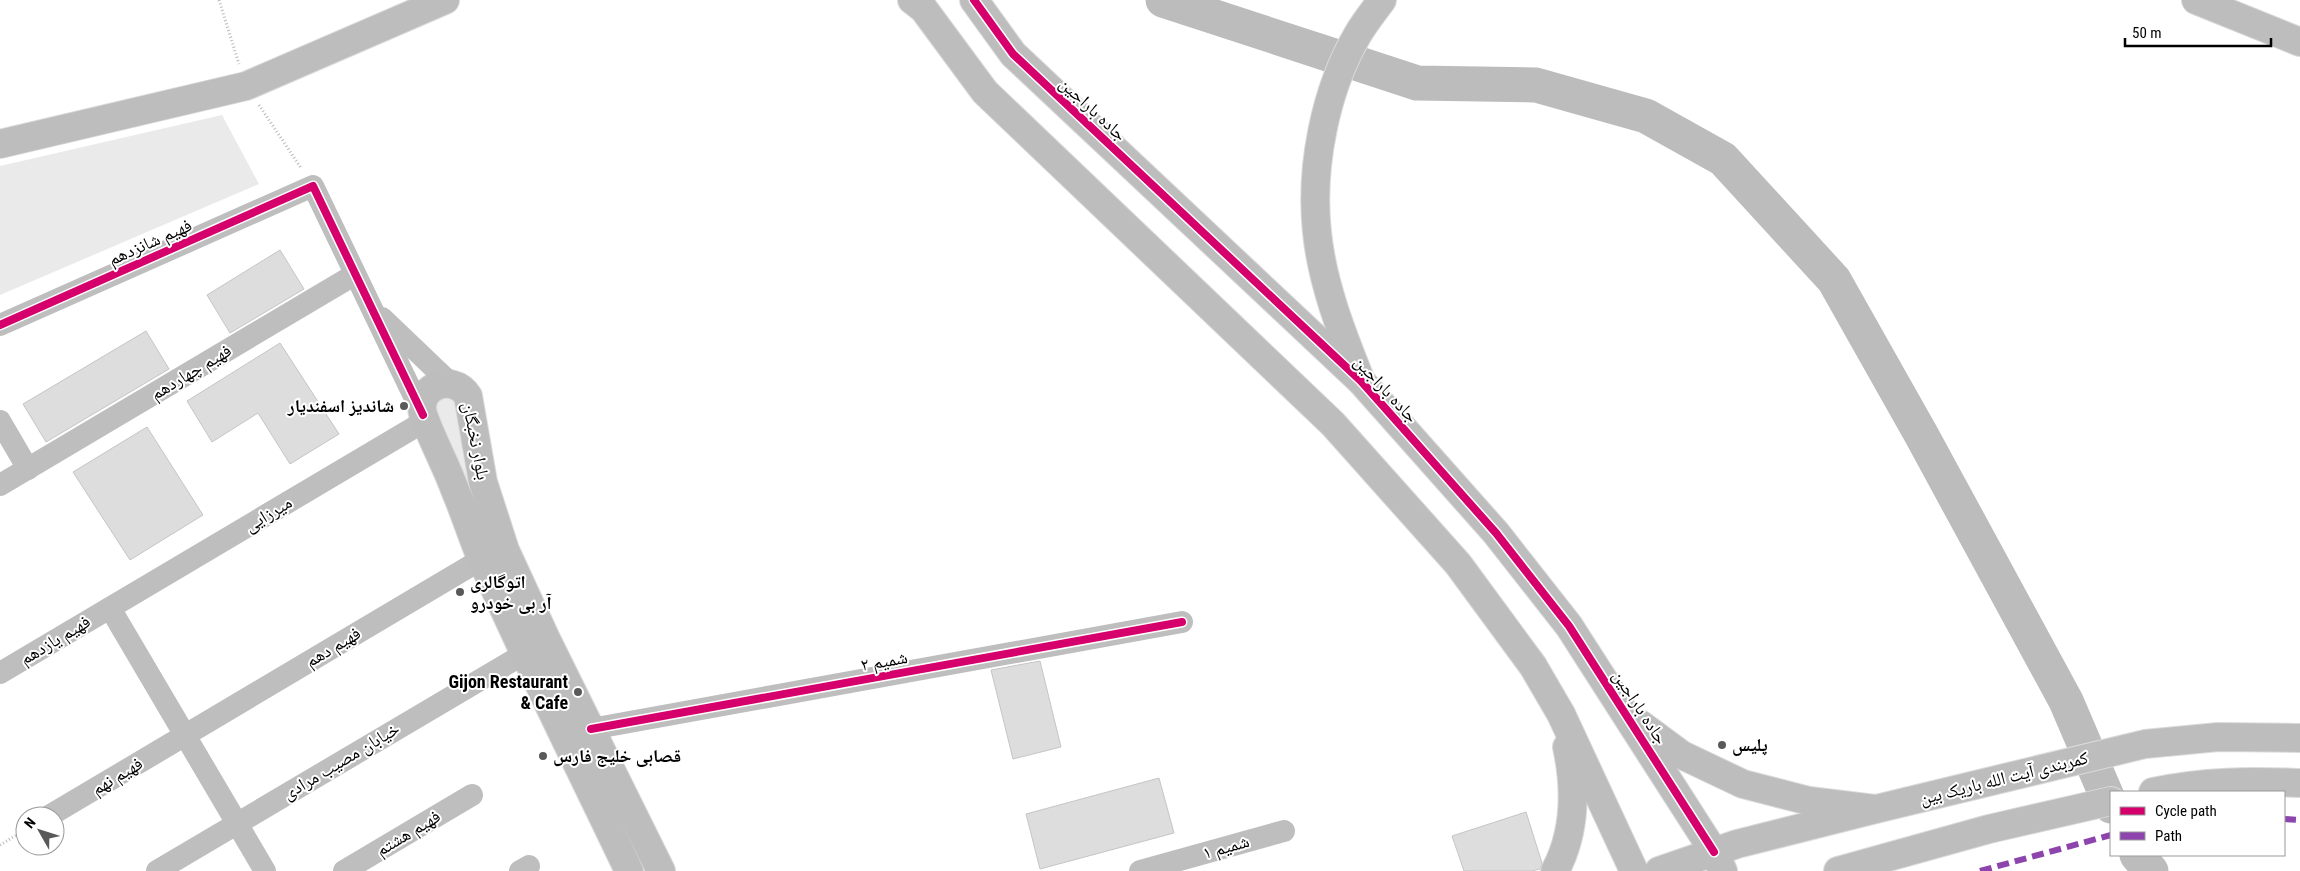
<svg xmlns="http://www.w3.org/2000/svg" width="2300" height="871" font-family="'Roboto Condensed','Noto Naskh Arabic',sans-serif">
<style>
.green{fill:#eaeaea}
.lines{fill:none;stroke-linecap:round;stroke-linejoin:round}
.river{stroke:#bcbcbc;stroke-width:35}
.building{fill:#ddd;stroke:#c5c5c5}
.major-casing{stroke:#dbdbdb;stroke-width:30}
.highway-casing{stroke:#dbdbdb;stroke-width:30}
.path{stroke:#b8b8b8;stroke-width:3;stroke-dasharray:1 2.5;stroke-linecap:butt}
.minor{stroke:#bebebe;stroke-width:22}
.major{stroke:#bdbdbd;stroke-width:28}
.highway{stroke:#bdbdbd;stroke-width:28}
.quiet{stroke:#8e44ad;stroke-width:6;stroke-dasharray:12 6;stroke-linecap:butt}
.cycleway-casing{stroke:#fff;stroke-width:11}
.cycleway{stroke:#d6006c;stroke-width:8}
.poi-dot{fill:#595959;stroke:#fff;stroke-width:2}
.labels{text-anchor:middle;stroke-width:4;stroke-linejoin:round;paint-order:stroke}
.street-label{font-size:18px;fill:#000;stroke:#fff}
.poi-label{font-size:18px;font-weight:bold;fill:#000;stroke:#fff;text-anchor:start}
</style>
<rect width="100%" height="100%" fill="#fff"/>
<!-- green -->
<g class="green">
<polygon points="222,115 259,184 0,295 0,166"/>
<polygon points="439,394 463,405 470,488 436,427 433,399"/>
</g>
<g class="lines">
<!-- river -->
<g class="river">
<polyline points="1163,0 1334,56"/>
<polyline points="1359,64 1417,83 1536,85 1646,116 1723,159 1834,280 1922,436 2066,701 2111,806"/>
<polyline points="2137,855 2151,871"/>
</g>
</g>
<!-- building -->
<g class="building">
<polygon points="280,250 304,289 230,333 207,295"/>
<polygon points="146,331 169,369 46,442 23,404"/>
<polygon points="280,343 339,434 290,464 258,413 212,442 187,401"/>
<polygon points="147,427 203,515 130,560 73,472"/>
<polygon points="1040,661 1061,747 1013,759 991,670"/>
<polygon points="1159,778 1174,833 1040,869 1026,814"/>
<polygon points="1526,812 1542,863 1540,869 1532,871 1464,871 1452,836"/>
</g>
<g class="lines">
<defs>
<g id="major">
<polyline points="917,0 985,92 1333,424 1458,564 1533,666 1561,714 1634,871"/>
<polyline points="974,0 1013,54 1361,381 1496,533 1569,626 1714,852 1723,871"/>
<polyline points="1640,724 1682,755 1743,784 1809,801 1875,809"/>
<path d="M 629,871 C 580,768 528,665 482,560 C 472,537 465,513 455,490 C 446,465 433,442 424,417 C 413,388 452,371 468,396 L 483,482 L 505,550 L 547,641 L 661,871"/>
<path d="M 1555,871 C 1576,832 1576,789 1567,747"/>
<polyline points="1659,871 1714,852"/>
</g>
<g id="highway">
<polyline points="912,0 921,7"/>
<polyline points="2196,0 2300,42"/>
<polyline points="0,144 246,86 445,0"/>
<path d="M 1361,381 C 1342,334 1322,283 1317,232 C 1310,168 1325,90 1358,34 C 1365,22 1374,11 1382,0"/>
<path d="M 2153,792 C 2203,781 2249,781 2300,783"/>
<polyline points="1714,852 1737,844 1876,809 2145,744 2218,737 2300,738"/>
<polyline points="1838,871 1989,829 2111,801"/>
</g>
</defs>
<!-- major casing -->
<use href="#major" class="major-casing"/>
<!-- highway casing -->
<use href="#highway" class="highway-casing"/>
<!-- path -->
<g class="path">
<polyline points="219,0 239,64"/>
<polyline points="259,105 301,168"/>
<polyline points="0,845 25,830"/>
</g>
<!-- minor -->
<g class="minor">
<polyline points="382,318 449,382"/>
<polyline points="0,325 313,186 423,415"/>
<polyline points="0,421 28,469"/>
<polyline points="0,485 354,275"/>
<polyline points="110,608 265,871"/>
<polyline points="0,673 425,421"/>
<polyline points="591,729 1182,622"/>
<polyline points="49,816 482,559"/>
<polyline points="157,871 539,645"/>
<polyline points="344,871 472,795"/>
<polyline points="520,871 529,866"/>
<polyline points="1140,871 1284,831"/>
</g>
<!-- major -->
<use href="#major" class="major"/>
<!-- highway -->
<use href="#highway" class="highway"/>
<!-- quiet -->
<g class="quiet">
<polyline points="2284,819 2300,820"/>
<polyline points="1980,871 2111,835"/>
</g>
<defs>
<g id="cycleway">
<polyline points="974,0 1013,54 1361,381 1496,533 1569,626 1714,852"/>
<polyline points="0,325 313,186 423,415"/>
<polyline points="591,729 1182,622"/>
</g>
</defs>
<!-- cycleway casing -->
<use href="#cycleway" class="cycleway-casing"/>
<!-- cycleway -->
<use href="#cycleway" class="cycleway"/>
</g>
<!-- markers -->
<g class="poi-dot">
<circle cx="404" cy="406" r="5"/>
<circle cx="460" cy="592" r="5"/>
<circle cx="578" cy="692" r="5"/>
<circle cx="1722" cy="745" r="5"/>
<circle cx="543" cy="756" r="5"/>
</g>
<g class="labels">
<!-- street labels -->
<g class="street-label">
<text transform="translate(1093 109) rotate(43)" y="6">جاده باراجین</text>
<text transform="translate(150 242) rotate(-24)" y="6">فهیم شانزدهم</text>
<text transform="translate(191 372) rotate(-31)" y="6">فهیم چهاردهم</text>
<text transform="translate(1386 389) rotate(47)" y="6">جاده باراجین</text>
<text transform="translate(476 441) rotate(79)" y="6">بلوار نخبگان</text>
<text transform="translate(268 514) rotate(-31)" y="6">میرزایی</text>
<text transform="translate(55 640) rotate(-31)" y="6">فهیم یازدهم</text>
<text transform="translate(333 647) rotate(-31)" y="6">فهیم دهم</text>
<text transform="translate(884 661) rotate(-10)" y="6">شمیم ۲</text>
<text transform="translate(1640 707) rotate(57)" y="6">جاده باراجین</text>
<text transform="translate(341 761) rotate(-31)" y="6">خیابان مصیب مرادی</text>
<text transform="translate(117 776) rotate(-31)" y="6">فهیم نهم</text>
<text transform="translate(2004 778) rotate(-14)" y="6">کمربندی آیت الله باریک بین</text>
<text transform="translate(408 833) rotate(-31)" y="6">فهیم هشتم</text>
<text transform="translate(1226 847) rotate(-16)" y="6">شمیم ۱</text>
</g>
<!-- poi labels -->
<g class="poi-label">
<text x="394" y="412" text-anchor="end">شاندیز اسفندیار</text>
<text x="470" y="588">اتوگالری<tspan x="470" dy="21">آر بی خودرو</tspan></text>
<text x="568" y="688" text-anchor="end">Gijon Restaurant<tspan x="568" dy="21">&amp; Cafe</tspan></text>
<text x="1732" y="751">پلیس</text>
<text x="553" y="762">قصابی خلیج فارس</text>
</g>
</g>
<!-- legend -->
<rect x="2110" y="791" width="175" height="65" fill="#ffffff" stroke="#999999"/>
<rect x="2120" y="807" width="25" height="8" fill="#d6006c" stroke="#999999"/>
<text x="2155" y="816" font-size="15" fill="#000000">Cycle path</text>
<rect x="2120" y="832" width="25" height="8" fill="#8e44ad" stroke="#999999"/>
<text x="2155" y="841" font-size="15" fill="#000000">Path</text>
<!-- north arrow -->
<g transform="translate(40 831) rotate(309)"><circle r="24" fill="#ffffff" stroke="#999999"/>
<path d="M0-4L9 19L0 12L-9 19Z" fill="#595959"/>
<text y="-8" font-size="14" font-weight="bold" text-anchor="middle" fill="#000000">N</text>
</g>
<!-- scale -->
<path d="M2125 38v8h146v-8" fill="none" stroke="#000000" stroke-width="2.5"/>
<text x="2132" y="38" font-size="15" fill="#000000" stroke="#ffffff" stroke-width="4" paint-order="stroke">50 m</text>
</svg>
